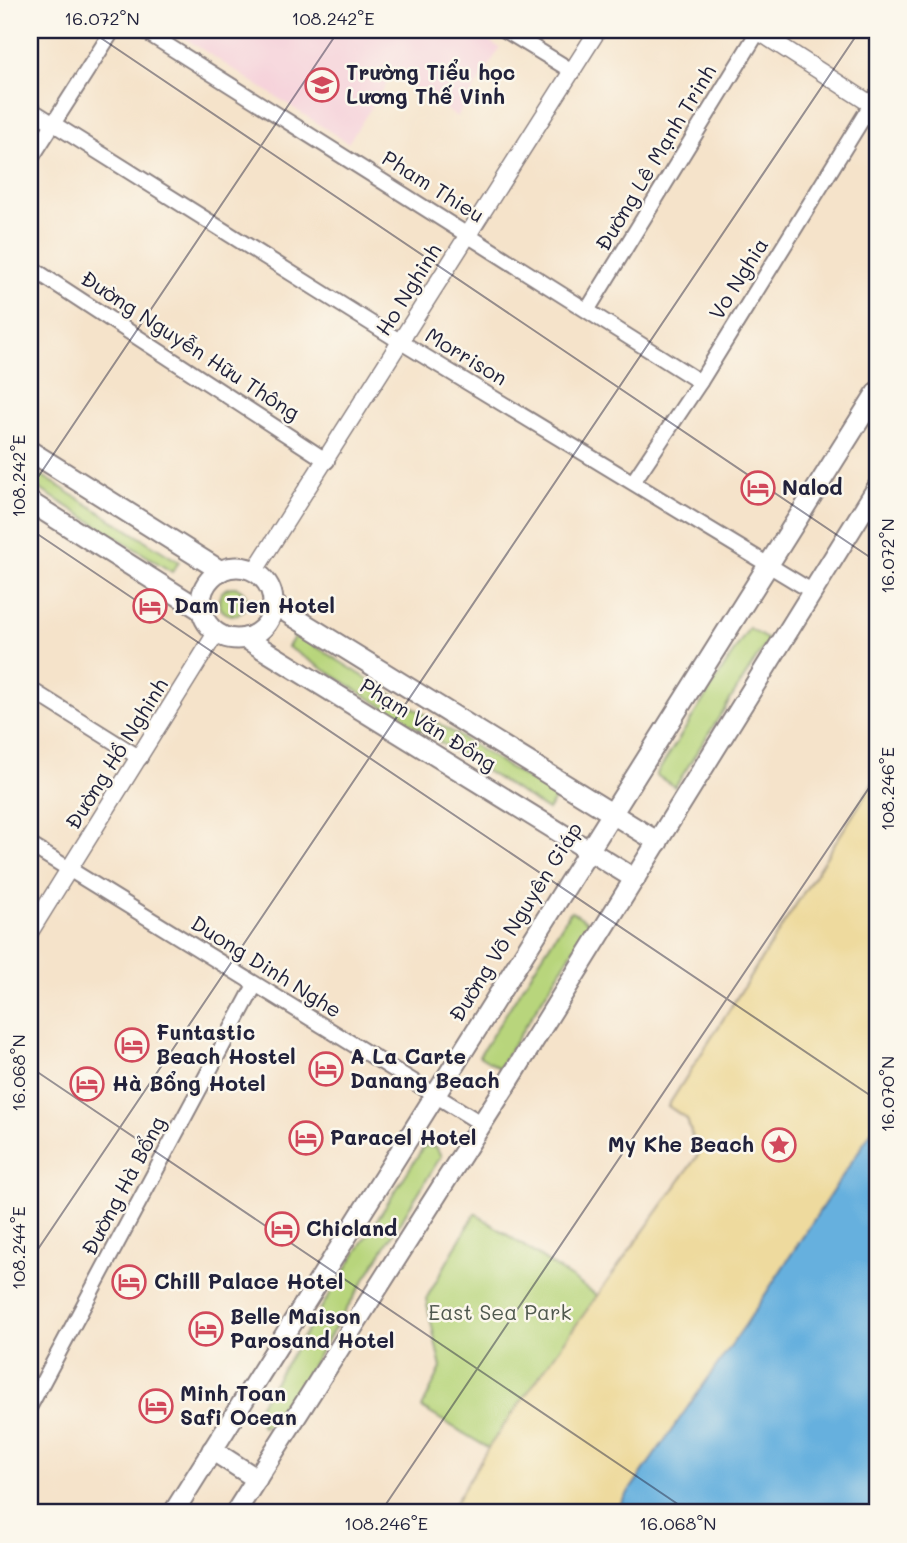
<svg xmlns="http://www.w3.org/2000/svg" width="907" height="1543" font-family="Mali,sans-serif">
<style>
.built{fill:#f5cfd9}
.green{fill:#b8d57c;stroke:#6d7c5c;stroke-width:2}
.sand{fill:#eeda9e;stroke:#887e6c;stroke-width:2}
.water{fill:#66b0de;stroke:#44698c;stroke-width:2}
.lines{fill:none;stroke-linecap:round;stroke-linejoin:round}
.minor-casing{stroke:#8c8282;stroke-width:18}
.tertiary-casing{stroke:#8c8282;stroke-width:19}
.secondary-casing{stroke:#8c8282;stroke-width:23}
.minor{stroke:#fff;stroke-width:14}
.tertiary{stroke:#fff;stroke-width:16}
.secondary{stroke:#fff;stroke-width:19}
.ticks{fill:none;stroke:#22223b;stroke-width:2;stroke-opacity:0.45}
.labels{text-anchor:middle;stroke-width:5;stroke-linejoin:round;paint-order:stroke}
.poi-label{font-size:21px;font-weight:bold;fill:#22223b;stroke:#fbf7ec;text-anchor:start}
.street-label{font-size:21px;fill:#22223b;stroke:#fbf7ec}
.park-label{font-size:21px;fill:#4f584e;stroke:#fbf7ec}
.neatline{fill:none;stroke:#22223b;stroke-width:2.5}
.ticks-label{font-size:18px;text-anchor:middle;fill:#22223b}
</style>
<rect width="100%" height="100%" fill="#fbf7ec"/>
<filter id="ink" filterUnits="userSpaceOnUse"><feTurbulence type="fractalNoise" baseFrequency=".0143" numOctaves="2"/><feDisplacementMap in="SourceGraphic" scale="14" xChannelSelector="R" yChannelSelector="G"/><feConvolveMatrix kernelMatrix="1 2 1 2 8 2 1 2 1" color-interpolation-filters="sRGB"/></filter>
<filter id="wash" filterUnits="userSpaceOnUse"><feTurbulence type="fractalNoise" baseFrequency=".00686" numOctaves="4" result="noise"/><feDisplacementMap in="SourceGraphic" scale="28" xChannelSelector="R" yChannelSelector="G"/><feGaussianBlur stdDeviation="1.57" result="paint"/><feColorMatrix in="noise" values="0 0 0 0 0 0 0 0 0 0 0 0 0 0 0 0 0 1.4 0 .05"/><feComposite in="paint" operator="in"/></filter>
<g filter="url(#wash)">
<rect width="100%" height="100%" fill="#f5e3ca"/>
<!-- built -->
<polygon class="built" points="172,30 472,30 500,48 457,117 392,76 348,143"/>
<!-- green -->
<g class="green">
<polygon points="30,468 179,562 172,572 30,483"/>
<circle cx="233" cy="601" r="14"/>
<polygon points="749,628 768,640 675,787 656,775"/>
<polygon points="296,634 556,797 548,810 288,647"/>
<polygon points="571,911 590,923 499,1068 479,1056"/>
<polygon points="424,1146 436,1147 441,1156 277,1422 262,1427 257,1409"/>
<polygon points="475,1213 598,1296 488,1448 422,1408 441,1368 426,1299"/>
</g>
<!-- sand -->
<polygon class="sand" points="877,777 877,1123 746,1324 614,1513 449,1513 488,1448 698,1155 687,1119 668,1106"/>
<!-- water -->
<polygon class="water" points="877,1123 877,1513 614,1513 746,1324"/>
</g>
<g filter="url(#ink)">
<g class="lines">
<defs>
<g id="minor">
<polyline points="143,30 700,382"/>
<polyline points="505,30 572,71"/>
<polyline points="30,109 401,342 813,592"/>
<polyline points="30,160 113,30"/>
<polyline points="30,267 327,461"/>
<polyline points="588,309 759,30"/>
<polyline points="633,482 700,382 877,95"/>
<polyline points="30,689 140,758"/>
<polyline points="30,845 482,1124"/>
<polyline points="30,1406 255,985"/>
</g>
<g id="tertiary">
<polyline points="756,30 877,108"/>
<polyline points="254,572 598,30"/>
<polyline points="30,932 216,633"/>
</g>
<g id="secondary">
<polyline points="30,451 221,571"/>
<polyline points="30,502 201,610"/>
<circle cx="237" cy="603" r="36"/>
<polyline points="273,604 658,842"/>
<polyline points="245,638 635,879"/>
<polyline points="212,1450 257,1479"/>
<polyline points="173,1513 877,392"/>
<polyline points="235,1513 507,1084 877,488"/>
</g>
</defs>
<!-- minor casing -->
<use href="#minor" class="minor-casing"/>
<!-- tertiary casing -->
<use href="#tertiary" class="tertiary-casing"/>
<!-- secondary casing -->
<use href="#secondary" class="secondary-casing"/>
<!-- minor -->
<use href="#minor" class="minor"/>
<!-- tertiary -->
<use href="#tertiary" class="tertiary"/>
<!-- secondary -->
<use href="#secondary" class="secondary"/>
</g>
</g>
<!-- ticks -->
<path class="ticks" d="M 89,30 L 877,562M 30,489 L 339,30M 30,529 L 877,1100M 30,1067 L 691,1513M 30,1261 L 860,30M 380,1513 L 877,776"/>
<!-- icons -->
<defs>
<symbol id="school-ring" viewBox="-11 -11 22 22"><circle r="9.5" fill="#fbf7ec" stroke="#d1495b" stroke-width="1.5"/><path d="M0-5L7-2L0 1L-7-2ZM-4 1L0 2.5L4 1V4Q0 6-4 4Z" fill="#d1495b"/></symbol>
<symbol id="hotel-ring" viewBox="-11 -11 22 22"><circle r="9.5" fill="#fbf7ec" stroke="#d1495b" stroke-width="1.5"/><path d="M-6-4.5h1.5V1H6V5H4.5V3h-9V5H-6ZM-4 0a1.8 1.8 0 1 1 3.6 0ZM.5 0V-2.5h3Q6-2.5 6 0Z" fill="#d1495b"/></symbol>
<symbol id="sight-ring" viewBox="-11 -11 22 22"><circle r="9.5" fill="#fbf7ec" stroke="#d1495b" stroke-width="1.5"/><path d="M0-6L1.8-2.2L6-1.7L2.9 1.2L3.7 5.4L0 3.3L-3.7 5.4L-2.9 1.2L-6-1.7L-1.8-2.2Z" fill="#d1495b"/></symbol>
</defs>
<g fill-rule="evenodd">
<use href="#school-ring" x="303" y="66" width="38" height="38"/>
<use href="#hotel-ring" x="739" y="469" width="38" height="38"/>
<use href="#hotel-ring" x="131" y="587" width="38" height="38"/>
<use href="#hotel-ring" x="113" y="1026" width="38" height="38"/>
<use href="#hotel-ring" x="307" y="1050" width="38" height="38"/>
<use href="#hotel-ring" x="68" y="1065" width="38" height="38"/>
<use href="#hotel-ring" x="287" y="1119" width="38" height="38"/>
<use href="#sight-ring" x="760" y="1126" width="38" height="38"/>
<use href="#hotel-ring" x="263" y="1210" width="38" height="38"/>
<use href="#hotel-ring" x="110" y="1263" width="38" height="38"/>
<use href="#hotel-ring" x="187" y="1310" width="38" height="38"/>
<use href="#hotel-ring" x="137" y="1387" width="38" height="38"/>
</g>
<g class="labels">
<!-- poi labels -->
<g class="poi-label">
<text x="346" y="80">Trường Tiểu học<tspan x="346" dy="24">Lương Thế Vinh</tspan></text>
<text x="782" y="495">Nalod</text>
<text x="174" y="613">Dam Tien Hotel</text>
<text x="156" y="1040">Funtastic<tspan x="156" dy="24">Beach Hostel</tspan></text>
<text x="350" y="1064">A La Carte<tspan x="350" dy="24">Danang Beach</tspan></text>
<text x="112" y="1091">Hà Bổng Hotel</text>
<text x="330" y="1145">Paracel Hotel</text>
<text x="754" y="1152" text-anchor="end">My Khe Beach</text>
<text x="306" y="1236">Chicland</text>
<text x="154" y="1289">Chill Palace Hotel</text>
<text x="230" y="1324">Belle Maison<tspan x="230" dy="24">Parosand Hotel</tspan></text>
<text x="180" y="1401">Minh Toan<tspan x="180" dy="24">Safi Ocean</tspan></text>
</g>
<!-- street labels -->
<g class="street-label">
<text transform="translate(656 158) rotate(-59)" y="7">Đường Lê Mạnh Trinh</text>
<text transform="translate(433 187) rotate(32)" y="7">Pham Thieu</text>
<text transform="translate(739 279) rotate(-58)" y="7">Vo Nghia</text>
<text transform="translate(409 290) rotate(-58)" y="7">Ho Nghinh</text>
<text transform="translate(190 346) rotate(33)" y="7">Đường Nguyễn Hữu Thông</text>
<text transform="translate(466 357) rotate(31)" y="7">Morrison</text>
<text transform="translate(428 725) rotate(32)" y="7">Phạm Văn Đồng</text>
<text transform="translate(117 754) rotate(-58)" y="7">Đường Hồ Nghinh</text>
<text transform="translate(516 922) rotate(-58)" y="7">Đường Võ Nguyên Giáp</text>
<text transform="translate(266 967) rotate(32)" y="7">Duong Dinh Nghe</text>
<text transform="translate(124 1186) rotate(-62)" y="7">Đường Hà Bổng</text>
</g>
<!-- park labels -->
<g class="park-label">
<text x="500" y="1320">East Sea Park</text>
</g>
</g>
<!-- margin -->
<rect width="907" height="1543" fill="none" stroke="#fbf7ec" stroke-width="77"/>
<rect x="38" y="38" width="831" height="1466" class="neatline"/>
<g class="ticks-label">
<text x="102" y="25">16.072°N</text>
<text x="333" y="25">108.242°E</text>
<text transform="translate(19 476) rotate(-90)" y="6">108.242°E</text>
<text transform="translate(888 556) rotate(-90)" y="6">16.072°N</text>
<text transform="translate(888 789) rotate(-90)" y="6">108.246°E</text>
<text transform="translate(19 1073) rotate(-90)" y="6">16.068°N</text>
<text transform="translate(888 1094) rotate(-90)" y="6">16.070°N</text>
<text transform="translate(19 1248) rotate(-90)" y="6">108.244°E</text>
<text x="386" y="1530">108.246°E</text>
<text x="678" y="1530">16.068°N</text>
</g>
</svg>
